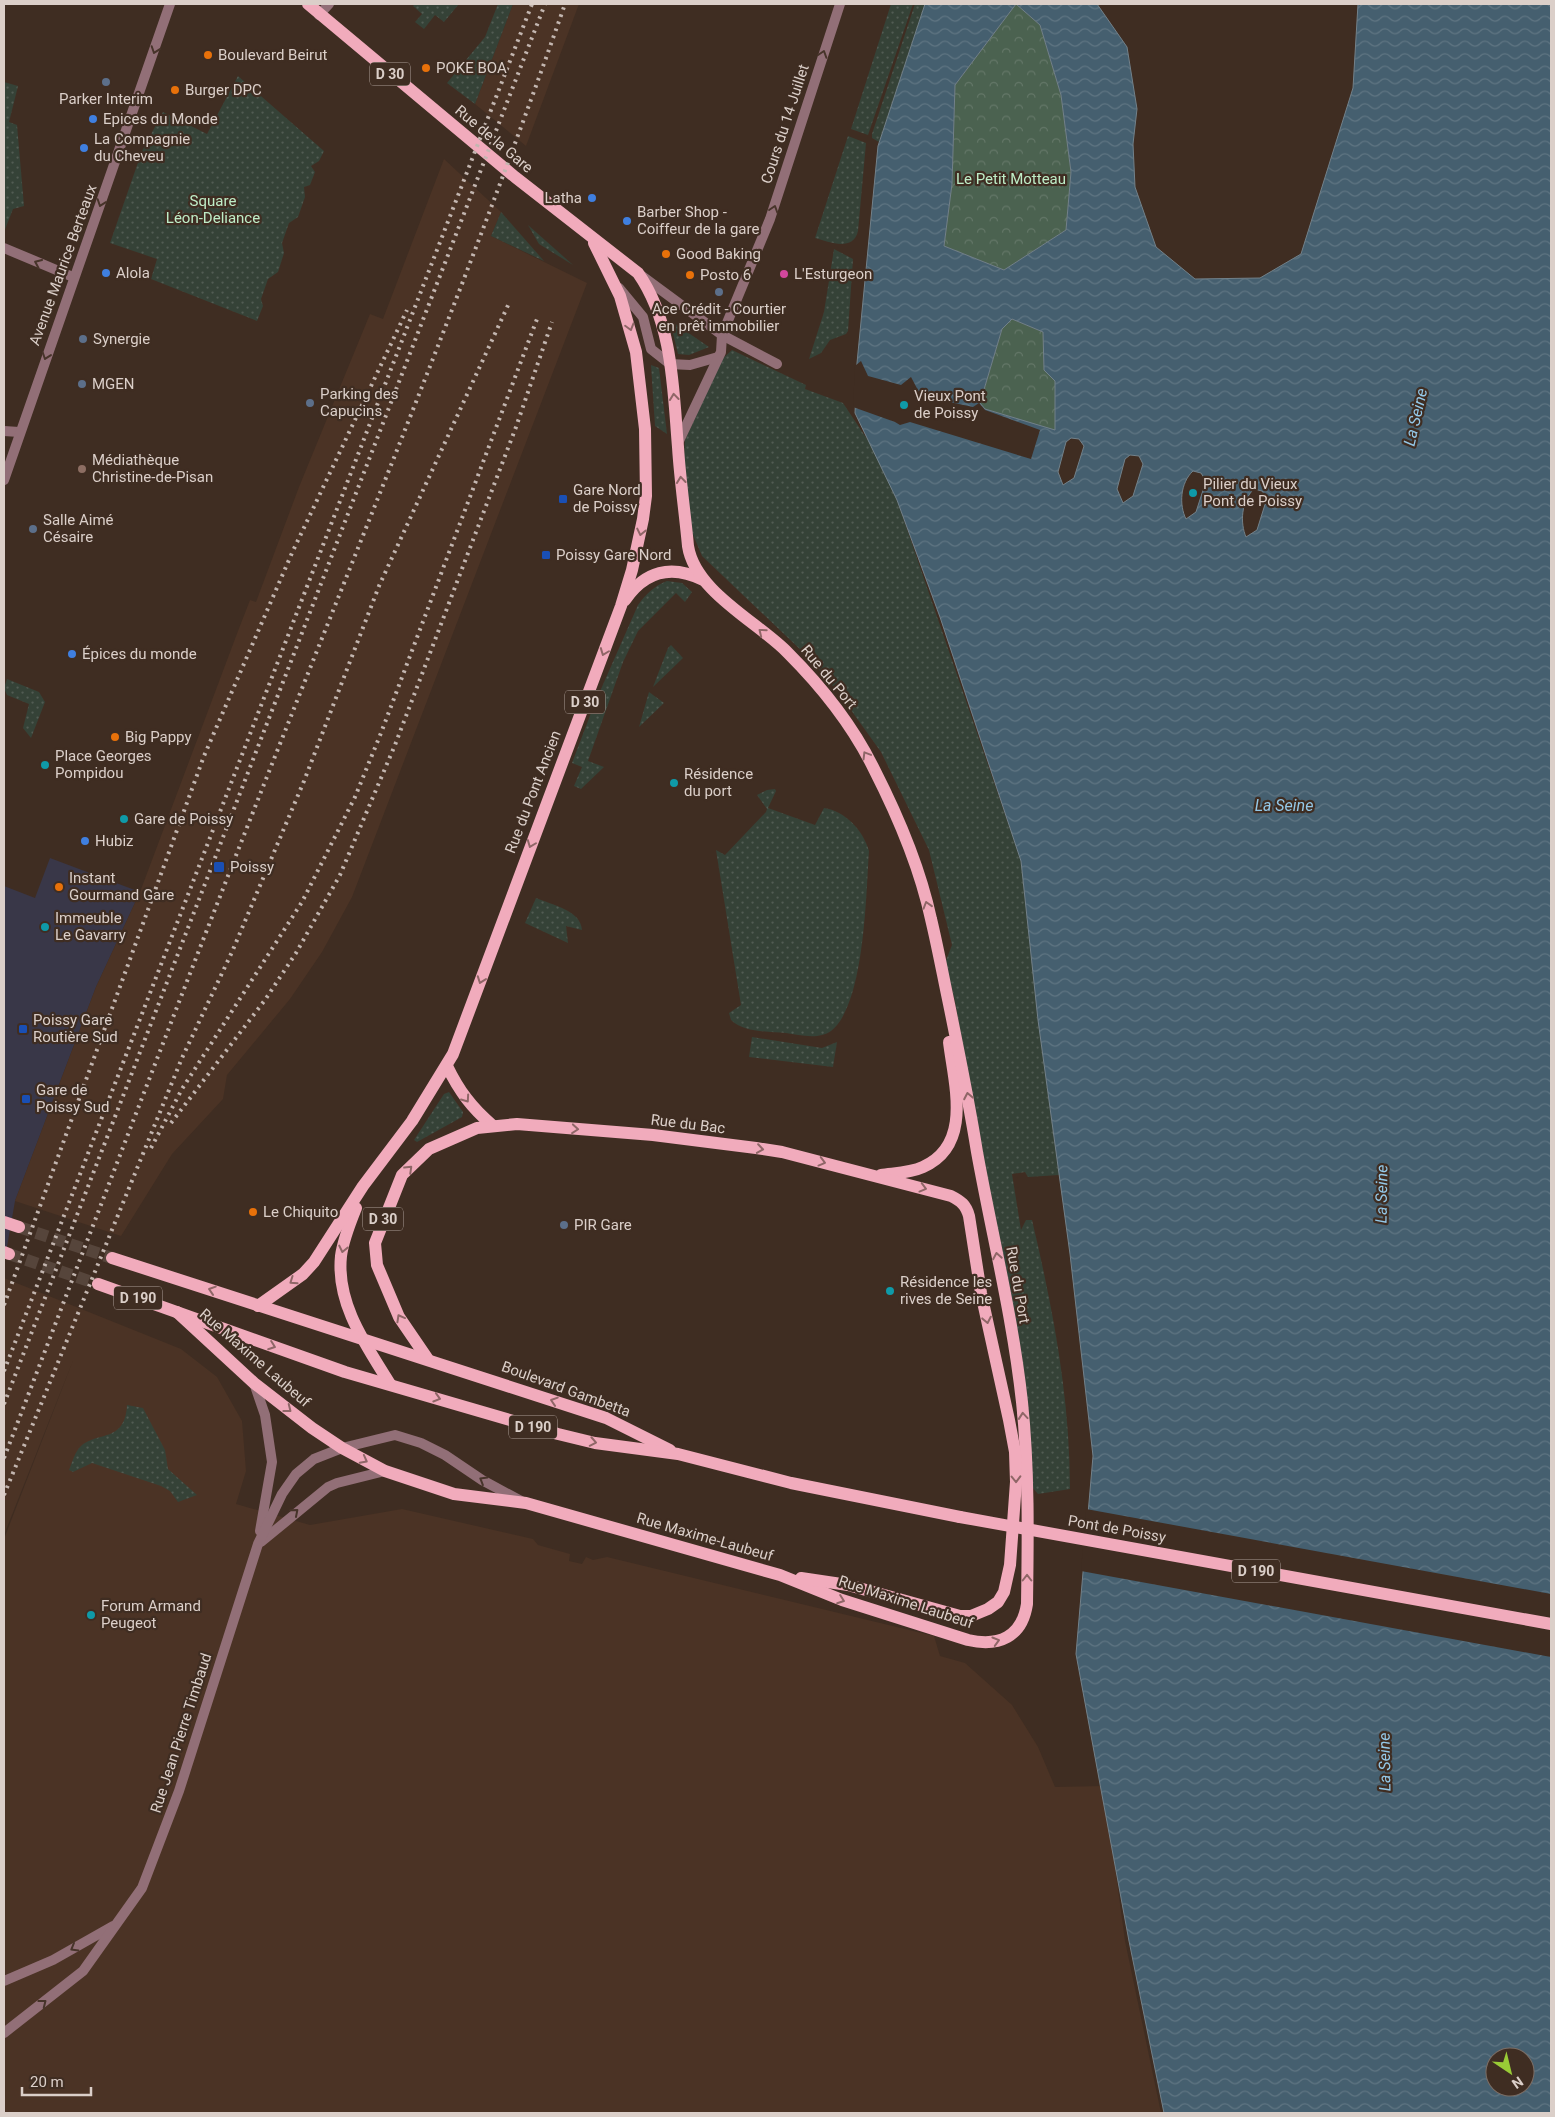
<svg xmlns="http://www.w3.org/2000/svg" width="1555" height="2117" font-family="Roboto,sans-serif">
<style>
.commercial{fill:#393748}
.built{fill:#4b3325}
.green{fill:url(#green-dots)}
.forest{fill:url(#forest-crowns)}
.water{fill:url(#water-waves);stroke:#72818a;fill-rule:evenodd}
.pier{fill:#3f2d22}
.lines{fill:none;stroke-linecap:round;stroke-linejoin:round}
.primary-tunnel{stroke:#56453b;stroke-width:12;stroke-dasharray:12 6;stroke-linecap:butt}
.minor{stroke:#926f77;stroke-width:10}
.tertiary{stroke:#926f77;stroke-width:10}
.primary{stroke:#f1abbc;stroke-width:12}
.rail{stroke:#c3b6b0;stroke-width:4;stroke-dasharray:2.5 5;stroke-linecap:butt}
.primary-bridge{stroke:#f1abbc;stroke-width:12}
.oneway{stroke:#47342a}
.oneway2{stroke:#8f6667}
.food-dot{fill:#e8710a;stroke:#3f2d22;stroke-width:2}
.service-dot{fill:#5c6f8a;stroke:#3f2d22;stroke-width:2}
.shop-dot{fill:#3f7fe0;stroke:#3f2d22;stroke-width:2}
.hotel-dot{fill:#d1479c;stroke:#3f2d22;stroke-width:2}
.culture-dot{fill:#0f9aa8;stroke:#3f2d22;stroke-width:2}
.education-dot{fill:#8d6e63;stroke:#3f2d22;stroke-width:2}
.transit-dot{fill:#1a4fb4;stroke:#3f2d22;stroke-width:2}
.labels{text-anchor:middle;stroke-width:4.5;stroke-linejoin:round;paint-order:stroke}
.shield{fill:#3f2d22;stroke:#ac9e97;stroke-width:1}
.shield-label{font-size:14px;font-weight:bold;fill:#dbcfc9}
.poi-label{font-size:15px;fill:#dbcfc9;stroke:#3f2d22;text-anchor:start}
.street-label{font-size:15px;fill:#dbcfc9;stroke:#3f2d22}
.park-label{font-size:15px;fill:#beedc7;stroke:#3f2d22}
.water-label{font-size:16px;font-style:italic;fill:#94c8e8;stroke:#3f2d22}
</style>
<defs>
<pattern id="green-dots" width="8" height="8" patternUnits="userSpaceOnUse" patternTransform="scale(1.25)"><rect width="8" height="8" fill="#354237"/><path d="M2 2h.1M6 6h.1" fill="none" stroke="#525c53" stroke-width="1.8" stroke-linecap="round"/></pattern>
<pattern id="forest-crowns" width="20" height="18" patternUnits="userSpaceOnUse" patternTransform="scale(1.25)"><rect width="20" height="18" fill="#4b6250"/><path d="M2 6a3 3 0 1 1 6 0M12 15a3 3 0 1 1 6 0" fill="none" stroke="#647768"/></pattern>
<pattern id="water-waves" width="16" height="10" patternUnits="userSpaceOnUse" patternTransform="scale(1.25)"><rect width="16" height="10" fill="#455f6f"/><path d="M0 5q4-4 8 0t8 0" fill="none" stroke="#5f7582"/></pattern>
</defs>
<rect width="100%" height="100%" fill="#3f2d22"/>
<!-- commercial -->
<polygon class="commercial" points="50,858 140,892 96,987 15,1201 4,1264 4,886 35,898"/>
<!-- built -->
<g class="built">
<polygon points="513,4 579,4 526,146 475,104"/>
<polygon points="444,159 501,212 491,236 587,283 352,897 322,952 290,999 227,1075 223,1099 172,1154 121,1236 15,1201 96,987 140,892 238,631 250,600 256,602 299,487 370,314 383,319"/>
<polygon points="4,1278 181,1349 217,1377 242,1421 246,1471 236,1504 310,1525 402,1509 533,1539 538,1545 570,1554 569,1561 582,1564 586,1557 593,1560 607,1557 934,1636 940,1656 965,1663 1012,1705 1038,1747 1055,1787 1104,1786 1125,1941 1161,2113 4,2113 4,1539 74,1358 4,1535"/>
</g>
<!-- green -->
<g class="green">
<polygon points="415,4 459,4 444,22 435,15 424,29 415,22 422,14 413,6"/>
<polygon points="498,4 513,4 475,104 447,83 485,37"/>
<polygon points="891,4 913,4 868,135 851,129"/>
<polygon points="915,4 925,4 879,142 872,138 872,134"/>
<polygon points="238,76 324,151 319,161 311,166 315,172 310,185 304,187 305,197 298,217 289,223 282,243 284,253 278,272 268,279 261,299 263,306 257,321 151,279 157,259 110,243 142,151 163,112 207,134"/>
<polygon points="4,82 18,86 9,122 17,125 24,206 13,209 4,232"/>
<path d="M 848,136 L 866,143 L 858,231 C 853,252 829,242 815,238 Z"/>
<polygon points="501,212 544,261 491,236"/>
<polygon points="528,225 573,265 539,244"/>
<polygon points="834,249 853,259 848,331 846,334 830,340 821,353 809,359 824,312"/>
<polygon points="674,323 709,347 689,355 678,354 672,329"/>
<path d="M 732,350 L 806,385 L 805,389 L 843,403 L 869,442 L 897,500 L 1021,861 L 1038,1020 L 1059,1175 L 1028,1177 L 1025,1172 L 1012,1174 L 1021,1230 L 1026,1220 L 1032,1220 C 1053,1309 1070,1398 1070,1489 L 1038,1494 L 1032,1487 L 1027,1439 L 955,1001 L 945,963 L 952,945 L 929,850 L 881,752 L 838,692 L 806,655 L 702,556 L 691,530 L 684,456 L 685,440 L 721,360 Z"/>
<polygon points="651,365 659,368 667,434 655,426"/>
<path d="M 667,581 L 682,583 L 692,592 L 685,602 L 676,593 L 638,631 L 623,662 L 588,761 L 604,767 L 581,789 L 574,786 L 582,767 L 572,763 L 594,705 L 638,605 C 646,594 654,586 667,581 Z"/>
<polygon points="671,645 683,658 653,687 668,648"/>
<polygon points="7,679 39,692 45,702 31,738 23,728 29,704 7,695 4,688"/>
<polygon points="649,692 664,703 639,727"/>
<path d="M 775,789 L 776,791 L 768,808 L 815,825 L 824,808 C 845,811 863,830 869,851 C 866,893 865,1005 831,1031 C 819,1040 799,1035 786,1033 C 769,1031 744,1033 731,1020 L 729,1013 L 741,1005 L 716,850 L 725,855 L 766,812 L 767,809 L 757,795 L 767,790 Z"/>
<path d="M 536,898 C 552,905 581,910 582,930 L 566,926 L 568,943 L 525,923 Z"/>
<polygon points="752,1037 822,1048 837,1042 833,1067 749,1057"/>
<polygon points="449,1092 463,1112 462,1117 417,1142 414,1140 444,1094"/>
<path d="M 127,1405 L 143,1408 L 165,1450 L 168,1469 L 197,1495 L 178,1502 L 170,1491 L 161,1486 L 92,1463 L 73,1472 L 69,1470 C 72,1463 75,1451 81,1446 C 98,1431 125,1443 127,1405 Z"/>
</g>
<!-- forest -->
<g class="forest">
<polygon points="1016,4 1040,25 1061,95 1071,172 1066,230 1004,270 944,246 952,184 955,85"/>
<polygon points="1012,319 1043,332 1044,370 1055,381 1055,431 985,409 980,403 1002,329"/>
</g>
<!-- water -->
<path class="water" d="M 925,4 L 1097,4 L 1127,47 L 1137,109 L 1133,144 L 1135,187 L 1156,247 L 1195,279 L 1260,278 L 1301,254 L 1353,88 L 1358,4 L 1551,4 L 1551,2113 L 1164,2113 L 1129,1941 L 1076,1654 L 1093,1456 L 1070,1254 L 1038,1020 L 1021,861 L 940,617 L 897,500 L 855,413 L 857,363 L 878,146 ZM 1016,4 L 1040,25 L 1061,95 L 1071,172 L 1066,230 L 1004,270 L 944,246 L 952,184 L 955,85 ZM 1012,319 L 1043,332 L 1044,370 L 1055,381 L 1055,430 L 985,409 L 980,403 L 1002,329 ZM 1071,438 L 1079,439 L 1084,446 L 1074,478 L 1063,485 L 1058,472 L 1066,442 ZM 1130,455 L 1139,456 L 1143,464 L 1133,496 L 1123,503 L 1117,489 L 1125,459 ZM 1193,471 L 1201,473 L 1206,481 L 1196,512 L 1186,519 C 1179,505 1180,483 1193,471 ZM 1254,489 L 1262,491 L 1267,498 L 1257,530 L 1246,537 C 1240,523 1241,501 1254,489 ZM 1495,2057 L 1525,2057 L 1525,2087 L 1495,2087 Z"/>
<!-- pier -->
<g class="pier">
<polygon points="861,361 868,376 901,385 911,377 921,396 973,407 979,403 985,410 1040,430 1031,459 910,422 900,425 895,422 853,407 855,366"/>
<polygon points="1086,1509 1551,1594 1551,1657 1081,1571"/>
</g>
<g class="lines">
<!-- primary-tunnel -->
<g class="primary-tunnel">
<polyline points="19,1227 112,1258"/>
<polyline points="9,1254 98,1284"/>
</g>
<!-- minor -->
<g class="minor">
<polyline points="319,15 329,4"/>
<polyline points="4,248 73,277"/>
<polyline points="642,276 722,335 777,364"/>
<polyline points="619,288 643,317 651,349 670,364 690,365 718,357"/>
<polyline points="4,431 19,432"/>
<polyline points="677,445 721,352 722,335 770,219 840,4"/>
</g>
<!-- tertiary -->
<g class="tertiary">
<polyline points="4,480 170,4"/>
<polyline points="254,1383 265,1415 272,1462 260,1531"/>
<polyline points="261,1542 328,1487 337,1483 385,1471"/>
<polyline points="4,1981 53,1960 113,1926"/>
<polyline points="4,2033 83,1971 142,1888 179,1791 258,1544 282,1494 296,1474 314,1459 342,1448 395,1435 421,1443 445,1455 482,1480 521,1501"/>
</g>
<!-- primary -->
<g class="primary">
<path d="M 625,600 C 645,571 671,564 703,580"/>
<path d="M 447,1066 C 459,1091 472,1108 492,1125"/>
<path d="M 881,1175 C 895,1173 910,1173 923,1167 C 973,1145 954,1084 949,1042"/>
<path d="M 356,1208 C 350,1223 343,1240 341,1256 C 336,1304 366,1345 390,1384"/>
<polyline points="4,1222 19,1227"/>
<polyline points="4,1252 9,1254"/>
<polyline points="112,1258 606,1418 670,1450"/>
<polyline points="98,1284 345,1372 558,1434 595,1443 678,1454 791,1483 960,1517"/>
<polyline points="258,1306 303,1274 314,1262 363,1186 412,1121 453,1054 621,606 632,570 643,519 646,496 645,429 636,352 620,296 594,243"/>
<path d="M 177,1312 L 254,1383 L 312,1428 L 342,1448 L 385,1471 L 454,1494 L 526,1503 L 780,1575 L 842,1600 L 968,1640 C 999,1647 1022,1637 1027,1604 C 1028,1537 1029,1469 1022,1402 C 1013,1318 992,1235 977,1152 C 969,1102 959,1053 949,1004 C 943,976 938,948 931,919 C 920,868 898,816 874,769 C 853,726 822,687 788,653 C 758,622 695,592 688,546 C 685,513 680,480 678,447 C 673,388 673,323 638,273 L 515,177 L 308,4"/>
<path d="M 427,1358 L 399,1317 L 377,1265 L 375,1243 L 402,1175 L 429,1149 L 477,1128 L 517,1124 L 653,1135 L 756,1148 L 782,1152 L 951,1196 C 961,1201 966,1205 969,1216 L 981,1293 L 1009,1420 L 1015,1452 L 1016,1482 L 1010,1565 L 1004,1592 L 998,1602 L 988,1609 L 971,1616 L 960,1616 L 848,1585 L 801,1578"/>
</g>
<!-- rail -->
<g class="rail">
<polyline points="171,1123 265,1000 296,953 340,875 395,745 516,427 552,322"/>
<polyline points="151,1148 182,1089 302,902 355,797 381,733 537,319"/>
<polyline points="4,1305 204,756 292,553 407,310"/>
<polyline points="4,1371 532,4"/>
<polyline points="4,1404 545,4"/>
<path d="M 4,1458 C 93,1226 181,994 272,764 C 372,511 476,260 565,4"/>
<polyline points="4,1495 182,1058 232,952 304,781 379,586 510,301"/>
</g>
<!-- primary-bridge -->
<polyline class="primary-bridge" points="960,1517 1551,1624"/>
</g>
<!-- one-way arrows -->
<defs><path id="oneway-chevron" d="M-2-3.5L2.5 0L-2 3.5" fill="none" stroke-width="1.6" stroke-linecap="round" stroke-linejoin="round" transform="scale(1.25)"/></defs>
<g class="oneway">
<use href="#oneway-chevron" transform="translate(155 50) rotate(109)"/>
<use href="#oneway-chevron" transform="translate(823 54) rotate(-72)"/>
<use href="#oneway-chevron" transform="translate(101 203) rotate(109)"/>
<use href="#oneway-chevron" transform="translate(774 209) rotate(-72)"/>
<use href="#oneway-chevron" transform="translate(38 263) rotate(-156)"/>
<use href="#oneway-chevron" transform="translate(46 356) rotate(109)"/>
<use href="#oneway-chevron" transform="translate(483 1480) rotate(-149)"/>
<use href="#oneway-chevron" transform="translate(295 1512) rotate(-41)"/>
<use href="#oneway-chevron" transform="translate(74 1948) rotate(150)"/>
<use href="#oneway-chevron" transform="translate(43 2003) rotate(-38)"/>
</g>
<g class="oneway2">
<use href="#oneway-chevron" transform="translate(630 327) rotate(74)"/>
<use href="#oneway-chevron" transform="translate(674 397) rotate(-96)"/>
<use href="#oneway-chevron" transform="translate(681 480) rotate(-96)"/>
<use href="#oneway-chevron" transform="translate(641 532) rotate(102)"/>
<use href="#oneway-chevron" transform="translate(762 632) rotate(-141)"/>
<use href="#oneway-chevron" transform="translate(604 652) rotate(111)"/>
<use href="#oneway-chevron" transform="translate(866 755) rotate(-121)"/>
<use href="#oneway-chevron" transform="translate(531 844) rotate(111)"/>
<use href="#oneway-chevron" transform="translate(927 905) rotate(-107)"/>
<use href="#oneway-chevron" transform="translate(481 980) rotate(110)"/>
<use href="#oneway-chevron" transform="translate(968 1096) rotate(-101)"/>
<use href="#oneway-chevron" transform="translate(466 1099) rotate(55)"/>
<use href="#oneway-chevron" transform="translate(575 1129) rotate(5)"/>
<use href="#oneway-chevron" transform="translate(760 1149) rotate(8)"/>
<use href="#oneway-chevron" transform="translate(822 1162) rotate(15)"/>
<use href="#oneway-chevron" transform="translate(409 1169) rotate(-44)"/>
<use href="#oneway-chevron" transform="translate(923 1188) rotate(15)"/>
<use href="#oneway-chevron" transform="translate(343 1249) rotate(102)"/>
<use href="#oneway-chevron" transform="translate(997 1256) rotate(-100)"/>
<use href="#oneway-chevron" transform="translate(293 1281) rotate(145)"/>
<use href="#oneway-chevron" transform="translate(212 1290) rotate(-162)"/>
<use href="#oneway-chevron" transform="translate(400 1318) rotate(-119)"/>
<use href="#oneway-chevron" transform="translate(987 1320) rotate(79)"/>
<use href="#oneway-chevron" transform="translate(272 1346) rotate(20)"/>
<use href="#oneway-chevron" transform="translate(437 1398) rotate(17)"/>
<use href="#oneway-chevron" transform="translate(554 1401) rotate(-162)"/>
<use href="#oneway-chevron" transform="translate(288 1409) rotate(38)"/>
<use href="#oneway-chevron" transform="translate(1023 1416) rotate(-95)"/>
<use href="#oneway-chevron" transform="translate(593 1442) rotate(11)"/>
<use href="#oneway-chevron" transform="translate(364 1460) rotate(28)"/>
<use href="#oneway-chevron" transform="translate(1016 1479) rotate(89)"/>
<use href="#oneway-chevron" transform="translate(1027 1578) rotate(-90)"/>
<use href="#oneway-chevron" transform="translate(841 1600) rotate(20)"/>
<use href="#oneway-chevron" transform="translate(996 1641) rotate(-16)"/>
</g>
<!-- markers -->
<g class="food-dot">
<circle cx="208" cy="55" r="5"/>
<circle cx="426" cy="68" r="5"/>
<circle cx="175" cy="90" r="5"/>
<circle cx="666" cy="254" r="5"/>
<circle cx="690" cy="275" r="5"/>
<circle cx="115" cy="737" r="5"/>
<circle cx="59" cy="887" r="5"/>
<circle cx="253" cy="1212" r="5"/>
</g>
<g class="service-dot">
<circle cx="106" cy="82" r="5"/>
<circle cx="719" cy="292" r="5"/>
<circle cx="83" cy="339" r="5"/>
<circle cx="82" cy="384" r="5"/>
<circle cx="310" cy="403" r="5"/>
<circle cx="33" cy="529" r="5"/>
<circle cx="564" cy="1225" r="5"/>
</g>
<g class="shop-dot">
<circle cx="93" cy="119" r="5"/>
<circle cx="84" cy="148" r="5"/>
<circle cx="592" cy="198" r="5"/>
<circle cx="627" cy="221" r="5"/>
<circle cx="106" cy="273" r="5"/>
<circle cx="72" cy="654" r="5"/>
<circle cx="85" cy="841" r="5"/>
</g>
<circle class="hotel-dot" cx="784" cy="274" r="5"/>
<g class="culture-dot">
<circle cx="904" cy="405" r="5"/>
<circle cx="1193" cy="493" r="5"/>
<circle cx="45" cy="765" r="5"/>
<circle cx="674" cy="783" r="5"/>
<circle cx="124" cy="819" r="5"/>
<circle cx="45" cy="927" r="5"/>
<circle cx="890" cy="1291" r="5"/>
<circle cx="91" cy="1615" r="5"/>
</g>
<circle class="education-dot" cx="82" cy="469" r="5"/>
<g class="transit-dot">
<rect x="558" y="494" width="10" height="10" rx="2.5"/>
<rect x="541" y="550" width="10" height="10" rx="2.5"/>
<rect x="213" y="861" width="12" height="12" rx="2.5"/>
<rect x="18" y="1024" width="10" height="10" rx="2.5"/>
<rect x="21" y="1094" width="10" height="10" rx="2.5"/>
</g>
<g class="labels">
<!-- shield labels -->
<g class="shield">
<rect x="370" y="62.5" width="40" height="23" rx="4"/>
<rect x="565" y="690.5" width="40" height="23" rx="4"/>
<rect x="363" y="1207.5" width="40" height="23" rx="4"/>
<rect x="114" y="1286.5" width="48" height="23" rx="4"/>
<rect x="509" y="1415.5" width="48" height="23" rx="4"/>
<rect x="1232" y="1559.5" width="48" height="23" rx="4"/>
</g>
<g class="shield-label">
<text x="390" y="79">D 30</text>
<text x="585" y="707">D 30</text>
<text x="383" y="1224">D 30</text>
<text x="138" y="1303">D 190</text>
<text x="533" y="1432">D 190</text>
<text x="1256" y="1576">D 190</text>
</g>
<!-- poi labels -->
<g class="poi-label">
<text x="218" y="60">Boulevard Beirut</text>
<text x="436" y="73">POKE BOA</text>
<text x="185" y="95">Burger DPC</text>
<text x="106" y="104" text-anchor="middle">Parker Interim</text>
<text x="103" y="124">Epices du Monde</text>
<text x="94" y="144">La Compagnie<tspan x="94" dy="17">du Cheveu</tspan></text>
<text x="582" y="203" text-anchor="end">Latha</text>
<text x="637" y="217">Barber Shop -<tspan x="637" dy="17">Coiffeur de la gare</tspan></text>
<text x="676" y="259">Good Baking</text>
<text x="116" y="278">Alola</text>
<text x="794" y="279">L'Esturgeon</text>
<text x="700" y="280">Posto 6</text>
<text x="719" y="314" text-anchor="middle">Ace Crédit - Courtier<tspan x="719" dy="17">en prêt immobilier</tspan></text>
<text x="93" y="344">Synergie</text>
<text x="92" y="389">MGEN</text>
<text x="320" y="399">Parking des<tspan x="320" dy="17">Capucins</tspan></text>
<text x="914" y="401">Vieux Pont<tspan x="914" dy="17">de Poissy</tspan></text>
<text x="92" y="465">Médiathèque<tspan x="92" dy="17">Christine-de-Pisan</tspan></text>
<text x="1203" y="489">Pilier du Vieux<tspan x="1203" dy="17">Pont de Poissy</tspan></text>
<text x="573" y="495">Gare Nord<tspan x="573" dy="17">de Poissy</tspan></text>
<text x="43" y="525">Salle Aimé<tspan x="43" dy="17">Césaire</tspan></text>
<text x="556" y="560">Poissy Gare Nord</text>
<text x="82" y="659">Épices du monde</text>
<text x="125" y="742">Big Pappy</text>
<text x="55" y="761">Place Georges<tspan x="55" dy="17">Pompidou</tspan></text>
<text x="684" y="779">Résidence<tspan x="684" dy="17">du port</tspan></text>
<text x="134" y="824">Gare de Poissy</text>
<text x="95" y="846">Hubiz</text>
<text x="230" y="872">Poissy</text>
<text x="69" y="883">Instant<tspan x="69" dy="17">Gourmand Gare</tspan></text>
<text x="55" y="923">Immeuble<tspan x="55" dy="17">Le Gavarry</tspan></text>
<text x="33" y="1025">Poissy Gare<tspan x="33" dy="17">Routière Sud</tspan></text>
<text x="36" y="1095">Gare de<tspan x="36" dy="17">Poissy Sud</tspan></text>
<text x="263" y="1217">Le Chiquito</text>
<text x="574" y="1230">PIR Gare</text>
<text x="900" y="1287">Résidence les<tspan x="900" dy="17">rives de Seine</tspan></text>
<text x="101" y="1611">Forum Armand<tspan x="101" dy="17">Peugeot</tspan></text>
</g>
<!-- street labels -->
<g class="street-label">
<text transform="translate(785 124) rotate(-72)" y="5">Cours du 14 Juillet</text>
<text transform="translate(494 139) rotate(40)" y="5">Rue de la Gare</text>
<text transform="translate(63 265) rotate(-70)" y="5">Avenue Maurice Berteaux</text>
<text transform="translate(829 677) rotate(50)" y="5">Rue du Port</text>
<text transform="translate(533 792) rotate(-69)" y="5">Rue du Pont Ancien</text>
<text transform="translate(688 1124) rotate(7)" y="5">Rue du Bac</text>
<text transform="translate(1018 1285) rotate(80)" y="5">Rue du Port</text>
<text transform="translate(255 1358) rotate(41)" y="5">Rue Maxime Laubeuf</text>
<text transform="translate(566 1389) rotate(20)" y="5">Boulevard Gambetta</text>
<text transform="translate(1117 1529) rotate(10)" y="5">Pont de Poissy</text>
<text transform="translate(705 1537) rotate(16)" y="5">Rue Maxime-Laubeuf</text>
<text transform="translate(906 1602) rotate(18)" y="5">Rue Maxime Laubeuf</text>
<text transform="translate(181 1733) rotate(-72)" y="5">Rue Jean Pierre Timbaud</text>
</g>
<!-- park labels -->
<g class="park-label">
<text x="1011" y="184">Le Petit Motteau</text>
<text x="213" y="206">Square<tspan x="213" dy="17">Léon-Deliance</tspan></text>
</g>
<!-- water labels -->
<g class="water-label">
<text transform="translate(1415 417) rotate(-77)" y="6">La Seine</text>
<text x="1284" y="811">La Seine</text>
<text transform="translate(1381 1194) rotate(-89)" y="6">La Seine</text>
<text transform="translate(1384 1762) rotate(-91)" y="6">La Seine</text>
</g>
</g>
<!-- border -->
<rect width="1555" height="2117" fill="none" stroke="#dbcfc9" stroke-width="10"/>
<!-- north arrow -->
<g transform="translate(1510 2072) rotate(145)"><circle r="24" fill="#3f2d22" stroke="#7d6e65"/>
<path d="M0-4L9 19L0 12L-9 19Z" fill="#99cb36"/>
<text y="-8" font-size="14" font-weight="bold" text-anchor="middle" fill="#dbcfc9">N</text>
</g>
<!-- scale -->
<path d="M22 2087v8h69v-8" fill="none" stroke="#dbcfc9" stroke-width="2.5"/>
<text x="30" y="2087" font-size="15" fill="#dbcfc9" stroke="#3f2d22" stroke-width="4" paint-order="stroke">20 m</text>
</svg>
